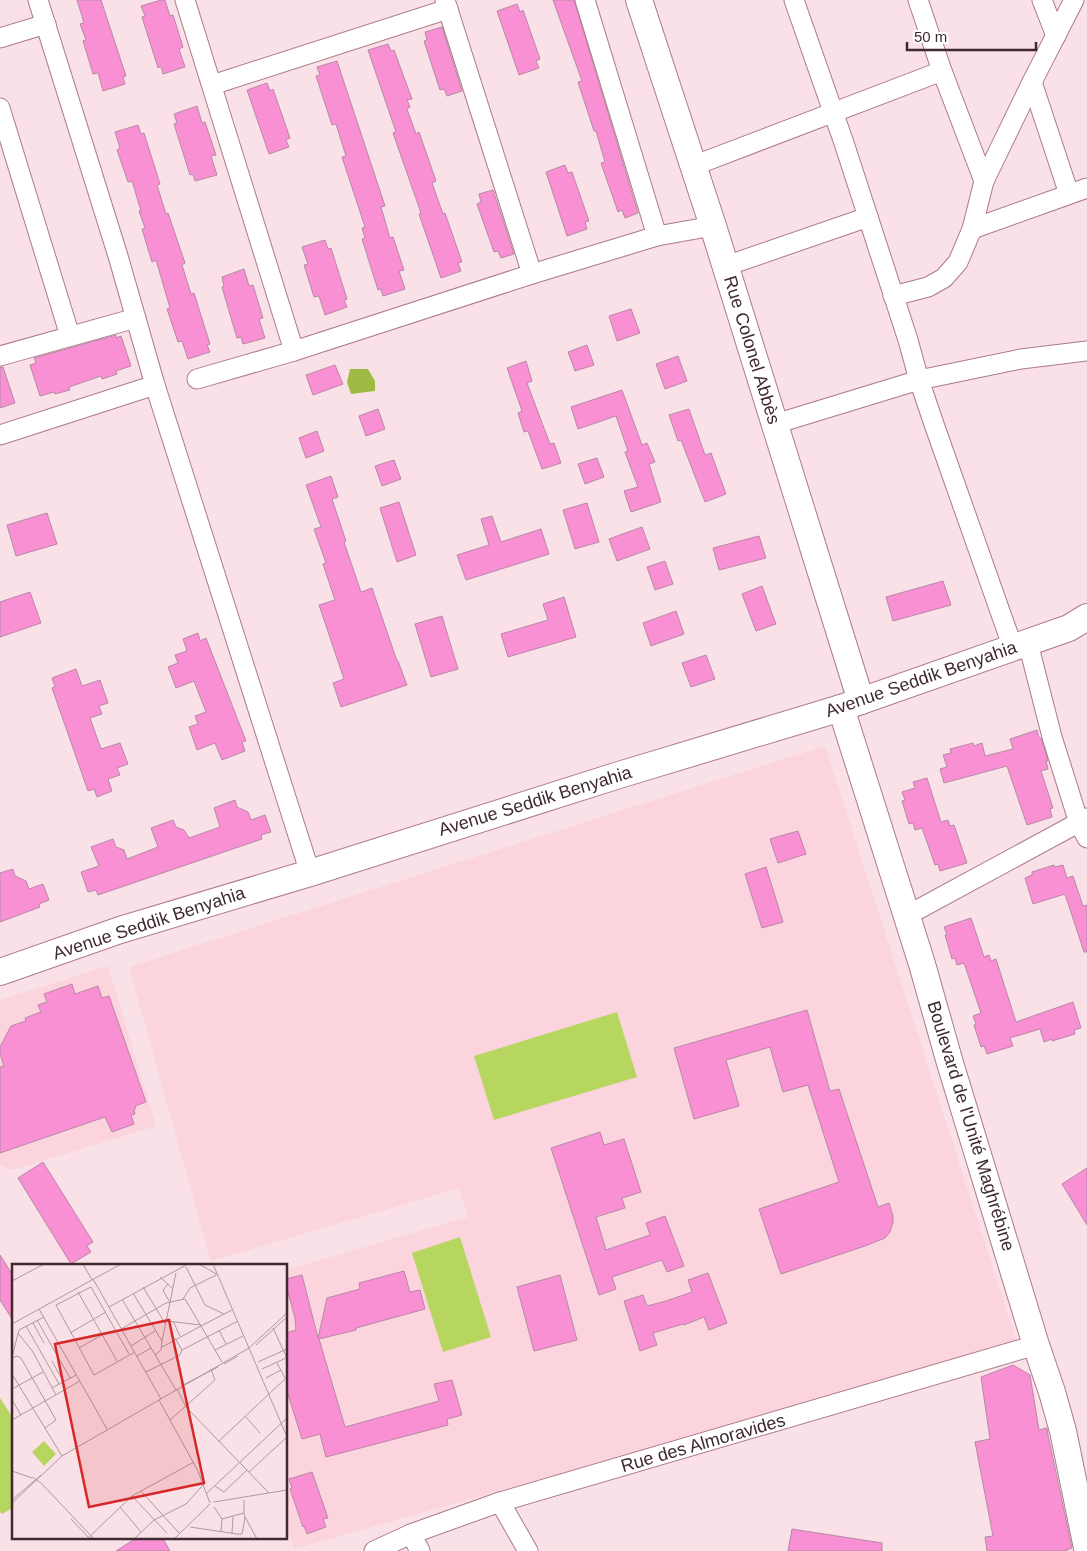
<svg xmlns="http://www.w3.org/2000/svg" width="1087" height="1551" font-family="Helvetica,sans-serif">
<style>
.built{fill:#fbd4dd}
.green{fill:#b7d660}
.forest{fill:#9ebc43}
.building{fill:#f990d4;stroke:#b689a5}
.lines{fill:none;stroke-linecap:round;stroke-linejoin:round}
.street-casing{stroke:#ad7a87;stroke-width:21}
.secondary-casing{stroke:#ad7a87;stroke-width:28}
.street{stroke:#fff;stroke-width:19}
.secondary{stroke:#fff;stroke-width:26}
.labels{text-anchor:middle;stroke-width:4;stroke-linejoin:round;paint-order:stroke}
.street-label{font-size:18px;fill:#402a30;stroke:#fff}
.inset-road{fill:none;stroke:#af989e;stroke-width:1}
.view{fill:#d62828;fill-opacity:0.15;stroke:#d62828;stroke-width:2.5}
.inset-edge{fill:none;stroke:#402a30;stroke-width:2.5}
</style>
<rect width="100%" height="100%" fill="#f9e1e7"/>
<!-- built -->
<g class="built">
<polygon points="825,746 1017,1343 294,1549 286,1522 286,1270 468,1217 459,1188 211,1261 129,967"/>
<polygon points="108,966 156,1126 12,1170 0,1165 0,1000"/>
</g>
<!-- green -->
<g class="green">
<polygon points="617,1012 637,1077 494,1120 474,1056"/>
<polygon points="460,1237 491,1337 443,1352 412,1253"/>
<polygon points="0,1398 14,1420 14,1507 2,1514 0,1512"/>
</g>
<!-- forest -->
<polygon class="forest" points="350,369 368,369 375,381 375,391 351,394 347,382"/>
<!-- building -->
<g class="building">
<polygon points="77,0 101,0 126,76 123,77 125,84 103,91 98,73 93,74 83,41 86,40 80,24 84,23"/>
<polygon points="161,0 165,0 170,16 173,15 183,47 179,49 185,67 163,74 161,66 158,68 142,17 145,16 141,6"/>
<polygon points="553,0 574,0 638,213 625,218 622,210 618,212 601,163 605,162 596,131 594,131 578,82 582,81"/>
<polygon points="517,4 520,12 523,10 540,59 536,61 539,68 519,75 497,11"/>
<polygon points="442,27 462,91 447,96 444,89 440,90 424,41 427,40 425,32"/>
<polygon points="388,44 391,51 394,50 412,99 407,100 410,107 407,109 416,134 419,132 436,181 432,183 443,214 445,213 462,262 458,263 461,271 441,278 419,214 421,213 393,133 396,132 368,50"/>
<polygon points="337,61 385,206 381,207 390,238 393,237 404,270 399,271 405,289 383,296 381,289 378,290 362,239 365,238 362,228 365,227 342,157 346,156 336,124 332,125 316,76 320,75 317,67"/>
<polygon points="267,83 270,91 273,89 290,138 286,140 289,147 269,154 247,90"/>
<polygon points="197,106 202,123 205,122 216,155 211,156 217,175 195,181 193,174 190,175 174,124 177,123 174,114"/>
<polygon points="138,125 141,134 144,133 160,184 157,185 166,214 168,213 185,263 182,265 191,294 194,293 210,344 207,345 210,352 188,359 182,341 178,342 167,309 170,308 156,260 152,262 142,229 145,228 139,211 141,211 132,181 128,182 117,150 120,148 115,132"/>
<polygon points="565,165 568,173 572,172 589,221 585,222 587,229 567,236 546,172"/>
<polygon points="493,190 514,254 501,258 498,251 494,252 477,204 481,202 479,194"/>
<polygon points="325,240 328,249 331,248 347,299 344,300 347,307 325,315 319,296 314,297 304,265 308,264 302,247"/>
<polygon points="244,269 249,286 253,285 263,318 259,319 265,338 243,344 241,337 237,338 231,318 222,287 224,286 222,277"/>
<polygon points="631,309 640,333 617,341 609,316"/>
<polygon points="116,335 116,338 121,336 131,366 116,371 117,374 102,379 101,376 69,387 70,390 55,394 54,392 40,396 30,365 36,363 34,358"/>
<polygon points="587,345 594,365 575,371 568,352"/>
<polygon points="678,356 687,381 665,389 656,364"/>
<polygon points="526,361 532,381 527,383 550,444 554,443 561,463 542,469 528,431 524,432 518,413 522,411 507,368"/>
<polygon points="335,365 343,384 313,395 306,375"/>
<polygon points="0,367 3,367 15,403 0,408"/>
<polygon points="622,390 642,445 647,443 655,462 649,464 661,502 631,512 624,491 638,487 625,452 628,451 616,416 578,429 571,407"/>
<polygon points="378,409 385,429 366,436 359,416"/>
<polygon points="689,409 705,455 711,453 726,494 705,502 681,440 678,441 669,415"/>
<polygon points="317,431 324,451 306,458 299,438"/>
<polygon points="597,458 604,477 585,484 578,464"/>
<polygon points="394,460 401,479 382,486 375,466"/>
<polygon points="331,476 338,497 332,499 346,541 344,542 361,592 372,588 397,661 398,661 407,685 341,707 333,683 344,679 319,605 335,600 323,564 326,563 314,529 321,527 306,485"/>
<polygon points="399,502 416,555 397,562 380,508"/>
<polygon points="587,503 599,542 575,549 563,510"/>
<polygon points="47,513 57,544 16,556 7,525"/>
<polygon points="492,516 501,542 541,529 549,554 466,580 457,555 489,545 481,519"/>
<polygon points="642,527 650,549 617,561 609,539"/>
<polygon points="759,536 766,558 719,570 713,548"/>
<polygon points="665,561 673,584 655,590 647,567"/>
<polygon points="943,581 951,605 893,621 886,597"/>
<polygon points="762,586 776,624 756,631 742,594"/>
<polygon points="30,592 41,623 0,637 0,602"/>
<polygon points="564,597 576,637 508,657 501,634 548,620 543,604"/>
<polygon points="676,611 684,634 651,646 643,623"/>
<polygon points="442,616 458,669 431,677 415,624"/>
<polygon points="198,633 200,641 206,638 246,741 242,742 245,751 222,760 215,743 197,750 189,727 198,724 195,716 206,712 194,681 176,688 168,667 178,663 175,655 187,651 183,639"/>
<polygon points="706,655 715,679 691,687 682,663"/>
<polygon points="76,669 82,686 100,680 108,703 99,706 102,714 90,718 101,749 120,743 128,764 117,768 120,775 108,779 112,791 97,797 94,789 88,791 52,688 55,687 52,678"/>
<polygon points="1037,730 1039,738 1041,738 1048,761 1046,761 1048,769 1041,771 1053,808 1050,809 1052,817 1027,825 1007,766 944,783 940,769 947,767 943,755 951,753 950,749 973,743 974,746 982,743 985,756 1013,749 1010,739"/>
<polygon points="927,778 941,822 948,820 950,826 954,825 967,863 940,871 938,864 935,865 922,828 915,830 913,823 909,824 902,801 905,800 902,792 915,788 913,782"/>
<polygon points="235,800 237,807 248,812 251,820 265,815 271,832 261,835 262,839 98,895 96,890 88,892 81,872 99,866 91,847 113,839 116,847 124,850 127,859 158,847 151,828 173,820 176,827 184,830 189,838 220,827 214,808"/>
<polygon points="798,831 806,854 778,863 770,839"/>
<polygon points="1054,865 1055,867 1063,865 1067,878 1073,876 1083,906 1087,905 1087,952 1084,952 1065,894 1033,904 1025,878 1032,875 1032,872"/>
<polygon points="766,867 783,922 762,928 745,874"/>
<polygon points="13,869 15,876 26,881 29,889 43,884 49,900 39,904 40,907 0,922 0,873"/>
<polygon points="971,918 984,957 989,955 991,961 996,959 1016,1022 1073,1002 1081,1028 1074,1030 1075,1034 1052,1041 1052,1039 1044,1042 1040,1029 1010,1038 1013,1046 987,1054 984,1046 981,1047 974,1025 976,1024 973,1016 981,1013 964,963 957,965 955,958 952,959 945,935 947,935 944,927"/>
<polygon points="72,984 75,994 98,986 102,998 109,996 146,1102 135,1106 136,1108 134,1109 135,1114 131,1115 134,1124 112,1132 105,1117 0,1153 0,1067 4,1066 0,1054 0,1047 11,1026 26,1021 25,1018 41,1012 38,1005 47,1002 44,994"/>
<polygon points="807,1010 830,1091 839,1089 878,1207 889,1203 893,1216 893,1222 890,1232 885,1238 865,1246 781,1274 759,1209 839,1182 808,1085 783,1092 770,1047 726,1060 739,1106 694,1119 674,1048"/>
<polygon points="600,1132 604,1145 624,1139 641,1192 622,1198 625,1208 596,1217 606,1250 650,1235 646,1223 665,1216 684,1266 667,1272 662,1260 612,1277 616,1289 599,1295 551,1148"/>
<polygon points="43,1162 93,1242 87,1246 91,1252 71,1264 18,1178"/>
<polygon points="1087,1168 1087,1225 1062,1184"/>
<polygon points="0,1255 14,1277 14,1322 0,1300"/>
<polygon points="404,1271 410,1292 420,1290 425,1309 356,1328 356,1330 319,1339 345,1427 439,1401 434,1384 452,1380 462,1415 447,1419 448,1425 326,1457 320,1434 302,1439 286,1388 286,1333 296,1330 295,1318 286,1285 286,1279 302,1275 318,1338 327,1298 360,1289 359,1283"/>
<polygon points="708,1273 727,1323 709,1330 704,1317 684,1325 683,1324 653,1333 657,1345 640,1351 624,1301 643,1295 647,1306 666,1301 692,1292 688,1280"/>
<polygon points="560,1275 577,1340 534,1351 517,1287"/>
<polygon points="1013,1365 1030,1375 1039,1430 1047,1428 1048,1435 1072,1548 1065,1551 987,1551 985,1537 993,1536 975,1442 990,1439 981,1377"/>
<polygon points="312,1472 328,1518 323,1519 326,1527 307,1534 304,1526 303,1527 290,1489 292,1488 289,1479"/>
<polygon points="792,1529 882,1543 882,1551 788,1551"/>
<polygon points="138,1537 162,1537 170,1551 116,1551"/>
</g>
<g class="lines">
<defs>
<g id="street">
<polyline points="38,0 118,256 155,385 310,873"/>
<polyline points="185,0 294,351 532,274 657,236 713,226"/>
<polyline points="445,0 532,274"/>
<polyline points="585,0 657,236"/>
<polyline points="794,0 844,143 908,340 919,380 935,427 1013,648"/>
<polyline points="1042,0 1056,36"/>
<polyline points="0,38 46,24"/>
<polyline points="1032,82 1069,194"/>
<polyline points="212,85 448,9"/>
<polyline points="0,108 70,336"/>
<polyline points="693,166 942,71"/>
<polyline points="984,181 1032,82 1074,0"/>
<polyline points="972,229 1087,188"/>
<polyline points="726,266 868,217"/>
<polyline points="893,296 928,287 944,278 958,262 972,229 984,181 942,71 918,0"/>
<polyline points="0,356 136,318"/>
<polyline points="197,379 294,351"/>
<polyline points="775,424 919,380 1021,359 1087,351"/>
<polyline points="0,435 155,385"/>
<polyline points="1028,643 1052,737 1079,823 1087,838"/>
<polyline points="906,916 1087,818"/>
<polyline points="500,1502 528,1551"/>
<polyline points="411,1534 420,1551"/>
<polyline points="374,1551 411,1534 500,1502 1036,1345"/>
</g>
<g id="secondary">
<polyline points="639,0 713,226 861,701"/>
<polyline points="841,708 922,964 950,1063 1036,1345 1052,1392 1063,1431 1087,1548"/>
<polyline points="0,972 120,930 310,873 619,775 841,708 1069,628 1087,617"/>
</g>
</defs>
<!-- street casing -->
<use href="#street" class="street-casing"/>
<!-- secondary casing -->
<use href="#secondary" class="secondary-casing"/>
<!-- street -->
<use href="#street" class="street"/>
<!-- secondary -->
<use href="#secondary" class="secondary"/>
</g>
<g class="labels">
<!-- street labels -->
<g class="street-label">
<text transform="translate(752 350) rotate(73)" y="6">Rue Colonel Abbès</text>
<text transform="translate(921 679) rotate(-19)" y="6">Avenue Seddik Benyahia</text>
<text transform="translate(535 801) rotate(-17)" y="6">Avenue Seddik Benyahia</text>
<text transform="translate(149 923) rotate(-18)" y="6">Avenue Seddik Benyahia</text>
<text transform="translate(971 1126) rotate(73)" y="6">Boulevard de l'Unité Maghrébine</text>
<text transform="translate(703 1443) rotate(-16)" y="6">Rue des Almoravides</text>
</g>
</g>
<!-- overview -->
<g transform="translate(12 1264)">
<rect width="275" height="275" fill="#f9e1e7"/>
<path d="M 32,177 L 44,190 L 32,202 L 20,188 Z" fill="#b7d660"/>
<path class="inset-road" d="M 71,0 L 80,16M 187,0 L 206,11M 201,0 L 275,173M 174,3 L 193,41 L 212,50M 148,13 L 161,25M 81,15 L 149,135M 0,17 L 32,0M 156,20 L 151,26 L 157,37M 131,23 L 154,61M 66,28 L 105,97M 121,29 L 150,77 L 149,86 L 143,91M 110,35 L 164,126M 171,35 L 178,24 L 204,11M 97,43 L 176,0M 27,45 L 95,165M 25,56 L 58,114M 155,57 L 189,61M 161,57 L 168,72M 21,59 L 32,79M 0,60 L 109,0M 14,62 L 47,120M 261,64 L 275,94M 109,65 L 154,39 L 173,35 L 189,62 L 150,83M 207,66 L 214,80M 6,69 L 21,88 L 44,131M 58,69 L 94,48M 150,77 L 164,9M 244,81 L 275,53M 119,82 L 143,67M 67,84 L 90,71M 170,86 L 226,57M 203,86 L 231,72M 117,90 L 79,23 L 44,41 L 82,111 L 123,88M 125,92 L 139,84M 0,93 L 7,66 L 32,53M 0,94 L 5,92 L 9,94 L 44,156 L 33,164M 40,97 L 51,117M 210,98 L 189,62 L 220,46M 246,98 L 275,85M 265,99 L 273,114M 212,100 L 226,92M 250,105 L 274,94M 134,108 L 168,91 L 170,86 L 163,74M 0,110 L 50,192M 254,114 L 269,106M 169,122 L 206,103M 40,124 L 64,111M 0,125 L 31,108M 165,125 L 174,143 L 257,229M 0,136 L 9,151M 147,136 L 186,207 L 198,239M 233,152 L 248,169M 0,156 L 68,117M 158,156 L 203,116 L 199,105M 207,177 L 275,113M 0,207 L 20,214M 237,208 L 275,173M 20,213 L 29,219 L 82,275M 203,222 L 212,228 L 235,206M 129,227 L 167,269M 195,229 L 275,154M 120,232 L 155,269M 0,236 L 29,211M 232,236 L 232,251 L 245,275M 202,238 L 275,226M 0,239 L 50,192 L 237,84 L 275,49M 108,243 L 129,268M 202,243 L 210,255 L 209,268M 59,255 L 77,274M 210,255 L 232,249M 178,263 L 225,270M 220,269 L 221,253M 225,270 L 230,270 L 233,253M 75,275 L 120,232 L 182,198M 122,275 L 142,256 L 174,240 L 192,220M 162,275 L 198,240"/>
<path class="view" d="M 157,56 L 192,219 L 77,243 L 43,80 Z"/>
<rect width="275" height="275" class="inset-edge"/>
</g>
<!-- scale -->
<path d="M907 42v8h129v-8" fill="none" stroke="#402a30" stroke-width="2.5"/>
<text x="914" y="42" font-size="15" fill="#402a30" stroke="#ffffff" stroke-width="4" paint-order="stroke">50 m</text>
</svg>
